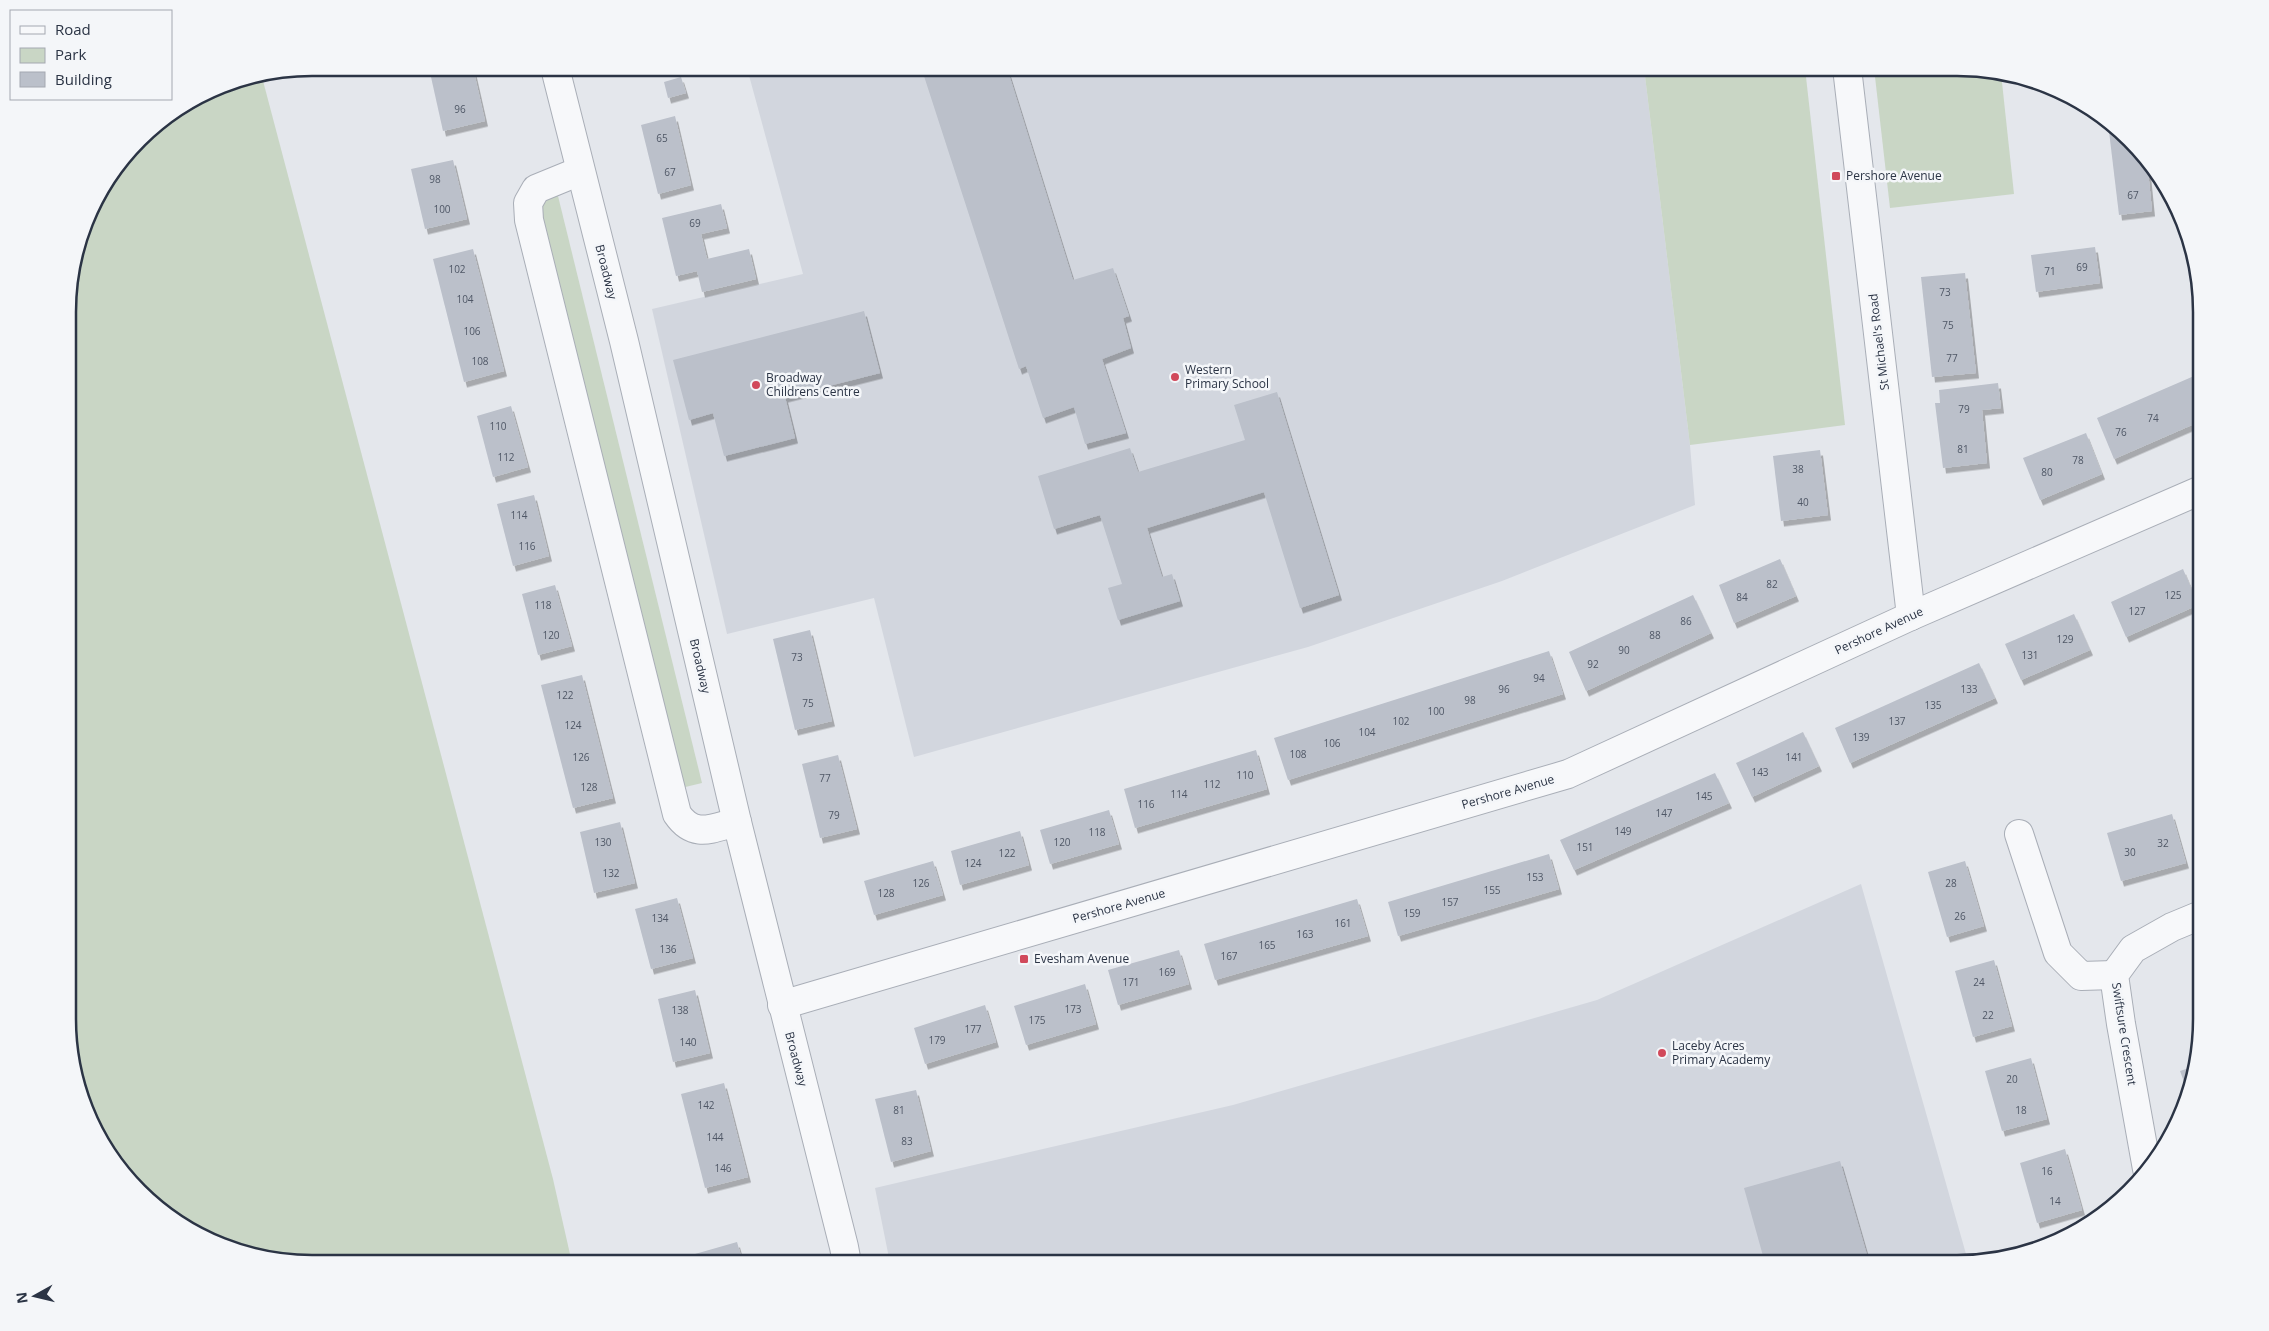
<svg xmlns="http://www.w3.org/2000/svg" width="2269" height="1331" font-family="'Open Sans',sans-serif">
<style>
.built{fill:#d2d6de}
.green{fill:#c9d6c5}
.building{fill:#bbc0ca;filter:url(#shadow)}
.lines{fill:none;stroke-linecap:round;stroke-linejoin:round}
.minor-casing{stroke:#a9aeb7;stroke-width:30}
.minor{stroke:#f7f8fa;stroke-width:28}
.poi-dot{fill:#d1495b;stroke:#f4f6f9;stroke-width:2}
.labels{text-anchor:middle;stroke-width:5;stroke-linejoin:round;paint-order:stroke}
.number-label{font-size:10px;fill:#4f5766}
.poi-label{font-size:12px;fill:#2b3445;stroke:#f4f6f9;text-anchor:start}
.street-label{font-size:12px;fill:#2b3445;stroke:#f4f6f9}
.rim{fill:none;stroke:#2b3445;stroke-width:2.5}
</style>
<defs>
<filter id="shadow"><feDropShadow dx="3" dy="5.5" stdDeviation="0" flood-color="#0004"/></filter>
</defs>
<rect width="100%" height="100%" fill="#e4e7ec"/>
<!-- built -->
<g class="built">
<polygon points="747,68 1644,68 1690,445 1695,505 1502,581 1308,647 914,757 874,598 727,634 652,309 803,274"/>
<polygon points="1861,884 1968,1261 2075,1232 2035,1251 1973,1263 890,1263 875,1188 1233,1105 1597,1000"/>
</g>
<!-- green -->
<g class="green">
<polygon points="1644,68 1805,68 1845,425 1690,445"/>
<polygon points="1874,68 1957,68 2001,73 2014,194 1890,208"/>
<polygon points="262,77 553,1179 572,1263 312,1263 248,1255 189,1231 139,1192 109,1155 81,1098 70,1051 70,280 93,204 151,128 219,86"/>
<polygon points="558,196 702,783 677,789 534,203"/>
</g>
<!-- building -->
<g class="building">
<polygon points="429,68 473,68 485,121 443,131"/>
<polygon points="938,68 1007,68 1073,280 1113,268 1129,316 1123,318 1131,348 1102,359 1126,433 1085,444 1074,407 1043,418 1026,366 1019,369 923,73"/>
<polygon points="681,77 686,93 668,98 664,82"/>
<polygon points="675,116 691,185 658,194 641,125"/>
<polygon points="2108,123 2130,139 2147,161 2152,211 2119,215"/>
<polygon points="453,160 467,219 425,229 411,169"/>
<polygon points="721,204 727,228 701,234 707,259 749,249 756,279 702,292 697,271 676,276 662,218"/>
<polygon points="2095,247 2100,283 2036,292 2031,255"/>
<polygon points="473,249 504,371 464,382 433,259"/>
<polygon points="1965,273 1976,373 1932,377 1921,277"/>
<polygon points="864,311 880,373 785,397 795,438 724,456 713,413 689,420 673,360"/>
<polygon points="2201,373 2201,421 2114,459 2097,418"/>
<polygon points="1998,383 2001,408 1982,410 1987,463 1943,468 1935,403 1940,403 1939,390"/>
<polygon points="1277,392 1339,595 1300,608 1264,492 1147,528 1162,577 1172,574 1180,601 1118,620 1108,588 1122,584 1100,515 1054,529 1038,476 1130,448 1138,472 1245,440 1234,405"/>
<polygon points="511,406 528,467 493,477 477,416"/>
<polygon points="2086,433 2102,474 2040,500 2023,458"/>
<polygon points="1820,450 1828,515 1781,521 1773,456"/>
<polygon points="534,495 549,556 513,566 497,504"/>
<polygon points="1780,559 1796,596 1734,623 1719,585"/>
<polygon points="2201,563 2201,583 2194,566"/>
<polygon points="2183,569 2198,605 2126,637 2111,602"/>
<polygon points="555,585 572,646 538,655 522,594"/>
<polygon points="1693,595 1711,633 1586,691 1569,652"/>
<polygon points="2074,614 2090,650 2021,680 2005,644"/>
<polygon points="810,630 832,721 795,730 773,639"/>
<polygon points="1549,651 1563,694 1288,780 1274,738"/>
<polygon points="1979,663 1995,698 1850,763 1835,728"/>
<polygon points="582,675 613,798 573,808 541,685"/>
<polygon points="1803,732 1819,766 1752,797 1736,763"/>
<polygon points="1256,750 1267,789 1135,828 1124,789"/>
<polygon points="838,755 857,829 820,838 802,764"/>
<polygon points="1715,773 1729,803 1574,870 1560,840"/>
<polygon points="1109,810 1119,844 1050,864 1040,830"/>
<polygon points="2172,814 2186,863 2121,881 2107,833"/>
<polygon points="620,822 635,883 594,893 580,832"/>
<polygon points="1020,831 1029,865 960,885 951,851"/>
<polygon points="1549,854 1559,889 1398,936 1388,902"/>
<polygon points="933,861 943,895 874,915 864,881"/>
<polygon points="1965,861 1984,926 1947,937 1928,872"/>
<polygon points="677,898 693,958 651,969 635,909"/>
<polygon points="1357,899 1368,936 1215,980 1204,944"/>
<polygon points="1179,950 1189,984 1118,1005 1108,970"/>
<polygon points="1994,960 2012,1026 1973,1037 1955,971"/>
<polygon points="1085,984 1096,1024 1026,1045 1014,1006"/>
<polygon points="695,990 710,1053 673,1062 658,999"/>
<polygon points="985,1005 996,1042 925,1064 914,1028"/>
<polygon points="2031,1058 2047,1119 2002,1131 1985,1071"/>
<polygon points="2195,1066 2191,1083 2189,1095 2180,1071"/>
<polygon points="724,1083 748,1177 705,1188 681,1094"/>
<polygon points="916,1090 931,1151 891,1162 875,1099"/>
<polygon points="2065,1149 2082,1210 2037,1223 2020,1163"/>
<polygon points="1840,1161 1869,1262 1765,1263 1744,1188"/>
<polygon points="737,1242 743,1263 698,1263 695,1254"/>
</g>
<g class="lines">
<defs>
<g id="minor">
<polyline points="555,68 624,341 737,822 844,1247 847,1263"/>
<polyline points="1847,68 1911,616"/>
<path d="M 580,171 L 536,189 L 528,203 L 529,220 L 677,814 C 694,839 712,828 737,822"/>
<polyline points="2019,834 2058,953 2081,976 2114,975"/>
<polyline points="782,1005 1568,774 1911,616 2201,490"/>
<polyline points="2147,1169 2121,1024 2114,975 2133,949 2172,927 2201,915"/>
</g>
</defs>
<!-- minor casing -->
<use href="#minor" class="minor-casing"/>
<!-- minor -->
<use href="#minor" class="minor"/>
</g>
<!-- markers -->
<g class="poi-dot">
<rect x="1831" y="171" width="10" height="10" rx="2.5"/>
<circle cx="1175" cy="377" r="5"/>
<circle cx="756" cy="385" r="5"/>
<rect x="1019" y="954" width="10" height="10" rx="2.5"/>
<circle cx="1662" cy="1053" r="5"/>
</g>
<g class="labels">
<!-- number labels -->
<g class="number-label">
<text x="460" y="113">96</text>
<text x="662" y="142">65</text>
<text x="670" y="176">67</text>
<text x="435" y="183">98</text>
<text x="2133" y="199">67</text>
<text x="442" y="213">100</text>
<text x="695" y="227">69</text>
<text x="2082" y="271">69</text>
<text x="457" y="273">102</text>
<text x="2050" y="275">71</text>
<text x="1945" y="296">73</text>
<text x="465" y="303">104</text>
<text x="1948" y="329">75</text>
<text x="472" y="335">106</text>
<text x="1952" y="362">77</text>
<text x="480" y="365">108</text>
<text x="1964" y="413">79</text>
<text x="2153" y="422">74</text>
<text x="498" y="430">110</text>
<text x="2121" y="436">76</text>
<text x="1963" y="453">81</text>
<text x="506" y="461">112</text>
<text x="2078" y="464">78</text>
<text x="1798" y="473">38</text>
<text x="2047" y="476">80</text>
<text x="1803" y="506">40</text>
<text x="519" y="519">114</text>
<text x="527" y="550">116</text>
<text x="1772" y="588">82</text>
<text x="2173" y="599">125</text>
<text x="1742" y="601">84</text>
<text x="543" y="609">118</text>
<text x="2137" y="615">127</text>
<text x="1686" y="625">86</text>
<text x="551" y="639">120</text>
<text x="1655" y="639">88</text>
<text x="2065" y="643">129</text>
<text x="1624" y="654">90</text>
<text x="2030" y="659">131</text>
<text x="797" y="661">73</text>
<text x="1593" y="668">92</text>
<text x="1539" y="682">94</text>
<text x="1504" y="693">96</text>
<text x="1969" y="693">133</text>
<text x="565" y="699">122</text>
<text x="1470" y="704">98</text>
<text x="808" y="707">75</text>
<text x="1933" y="709">135</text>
<text x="1436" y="715">100</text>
<text x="1401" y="725">102</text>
<text x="1897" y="725">137</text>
<text x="573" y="729">124</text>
<text x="1367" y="736">104</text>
<text x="1861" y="741">139</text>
<text x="1332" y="747">106</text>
<text x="1298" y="758">108</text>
<text x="581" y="761">126</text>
<text x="1794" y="761">141</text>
<text x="1760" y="776">143</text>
<text x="1245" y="779">110</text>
<text x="825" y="782">77</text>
<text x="1212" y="788">112</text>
<text x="589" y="791">128</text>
<text x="1179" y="798">114</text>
<text x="1704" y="800">145</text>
<text x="1146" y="808">116</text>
<text x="1664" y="817">147</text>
<text x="834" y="819">79</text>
<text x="1623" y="835">149</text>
<text x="1097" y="836">118</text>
<text x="603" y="846">130</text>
<text x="1062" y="846">120</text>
<text x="2163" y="847">32</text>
<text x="1585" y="851">151</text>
<text x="2130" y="856">30</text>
<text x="1007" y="857">122</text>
<text x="973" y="867">124</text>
<text x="611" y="877">132</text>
<text x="1535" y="881">153</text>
<text x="921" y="887">126</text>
<text x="1951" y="887">28</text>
<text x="1492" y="894">155</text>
<text x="886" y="897">128</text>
<text x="1450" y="906">157</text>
<text x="1412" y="917">159</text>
<text x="1960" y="920">26</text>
<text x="660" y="922">134</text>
<text x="1343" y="927">161</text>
<text x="1305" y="938">163</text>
<text x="1267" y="949">165</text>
<text x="668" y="953">136</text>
<text x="1229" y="960">167</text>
<text x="1167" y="976">169</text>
<text x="1131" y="986">171</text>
<text x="1979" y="986">24</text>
<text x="1073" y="1013">173</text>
<text x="680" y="1014">138</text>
<text x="1988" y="1019">22</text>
<text x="1037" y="1024">175</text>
<text x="973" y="1033">177</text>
<text x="937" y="1044">179</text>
<text x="688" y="1046">140</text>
<text x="2012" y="1083">20</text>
<text x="706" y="1109">142</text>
<text x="899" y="1114">81</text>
<text x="2021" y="1114">18</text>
<text x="715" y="1141">144</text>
<text x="907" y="1145">83</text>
<text x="723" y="1172">146</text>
<text x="2047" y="1175">16</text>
<text x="2055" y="1205">14</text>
</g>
<!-- poi labels -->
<g class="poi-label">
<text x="1846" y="180">Pershore Avenue</text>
<text x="1185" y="374">Western<tspan x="1185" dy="14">Primary School</tspan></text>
<text x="766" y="382">Broadway<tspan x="766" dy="14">Childrens Centre</tspan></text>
<text x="1034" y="963">Evesham Avenue</text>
<text x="1672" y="1050">Laceby Acres<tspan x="1672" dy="14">Primary Academy</tspan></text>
</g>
<!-- street labels -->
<g class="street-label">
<text transform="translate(606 272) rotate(76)" y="4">Broadway</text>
<text transform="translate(1879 342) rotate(-97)" y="4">St Michael's Road</text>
<text transform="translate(1879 631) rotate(-25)" y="4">Pershore Avenue</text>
<text transform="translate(700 666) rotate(77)" y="4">Broadway</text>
<text transform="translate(1508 792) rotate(-16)" y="4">Pershore Avenue</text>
<text transform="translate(1119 906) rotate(-16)" y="4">Pershore Avenue</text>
<text transform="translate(2124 1034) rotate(81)" y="4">Swiftsure Crescent</text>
<text transform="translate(796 1059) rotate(75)" y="4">Broadway</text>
</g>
</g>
<!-- crop -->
<path d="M0 0H2269V1331H0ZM312 76H1957A236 236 0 0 1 2193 312V1019A236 236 0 0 1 1957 1255H312A236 236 0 0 1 76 1019V312A236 236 0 0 1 312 76Z" fill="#f4f6f9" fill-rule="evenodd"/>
<path class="rim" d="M312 76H1957A236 236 0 0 1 2193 312V1019A236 236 0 0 1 1957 1255H312A236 236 0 0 1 76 1019V312A236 236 0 0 1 312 76Z"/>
<!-- legend -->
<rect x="10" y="10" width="162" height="90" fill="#f4f6f9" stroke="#a4a8b1"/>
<rect x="20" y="26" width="25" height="8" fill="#f7f8fa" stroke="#a4a8b1"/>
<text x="55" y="35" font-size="15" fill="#2b3445">Road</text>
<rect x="20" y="48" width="25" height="15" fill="#c9d6c5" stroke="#a4a8b1"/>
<text x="55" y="60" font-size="15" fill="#2b3445">Park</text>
<rect x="20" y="72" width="25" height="15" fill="#bbc0ca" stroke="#a4a8b1"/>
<text x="55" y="85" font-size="15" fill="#2b3445">Building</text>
<!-- north arrow -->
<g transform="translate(35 1296) rotate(262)" stroke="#f4f6f9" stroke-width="4" paint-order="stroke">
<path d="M0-4L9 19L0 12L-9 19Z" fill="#2b3445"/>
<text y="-8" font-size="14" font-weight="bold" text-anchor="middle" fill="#2b3445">N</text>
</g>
</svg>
